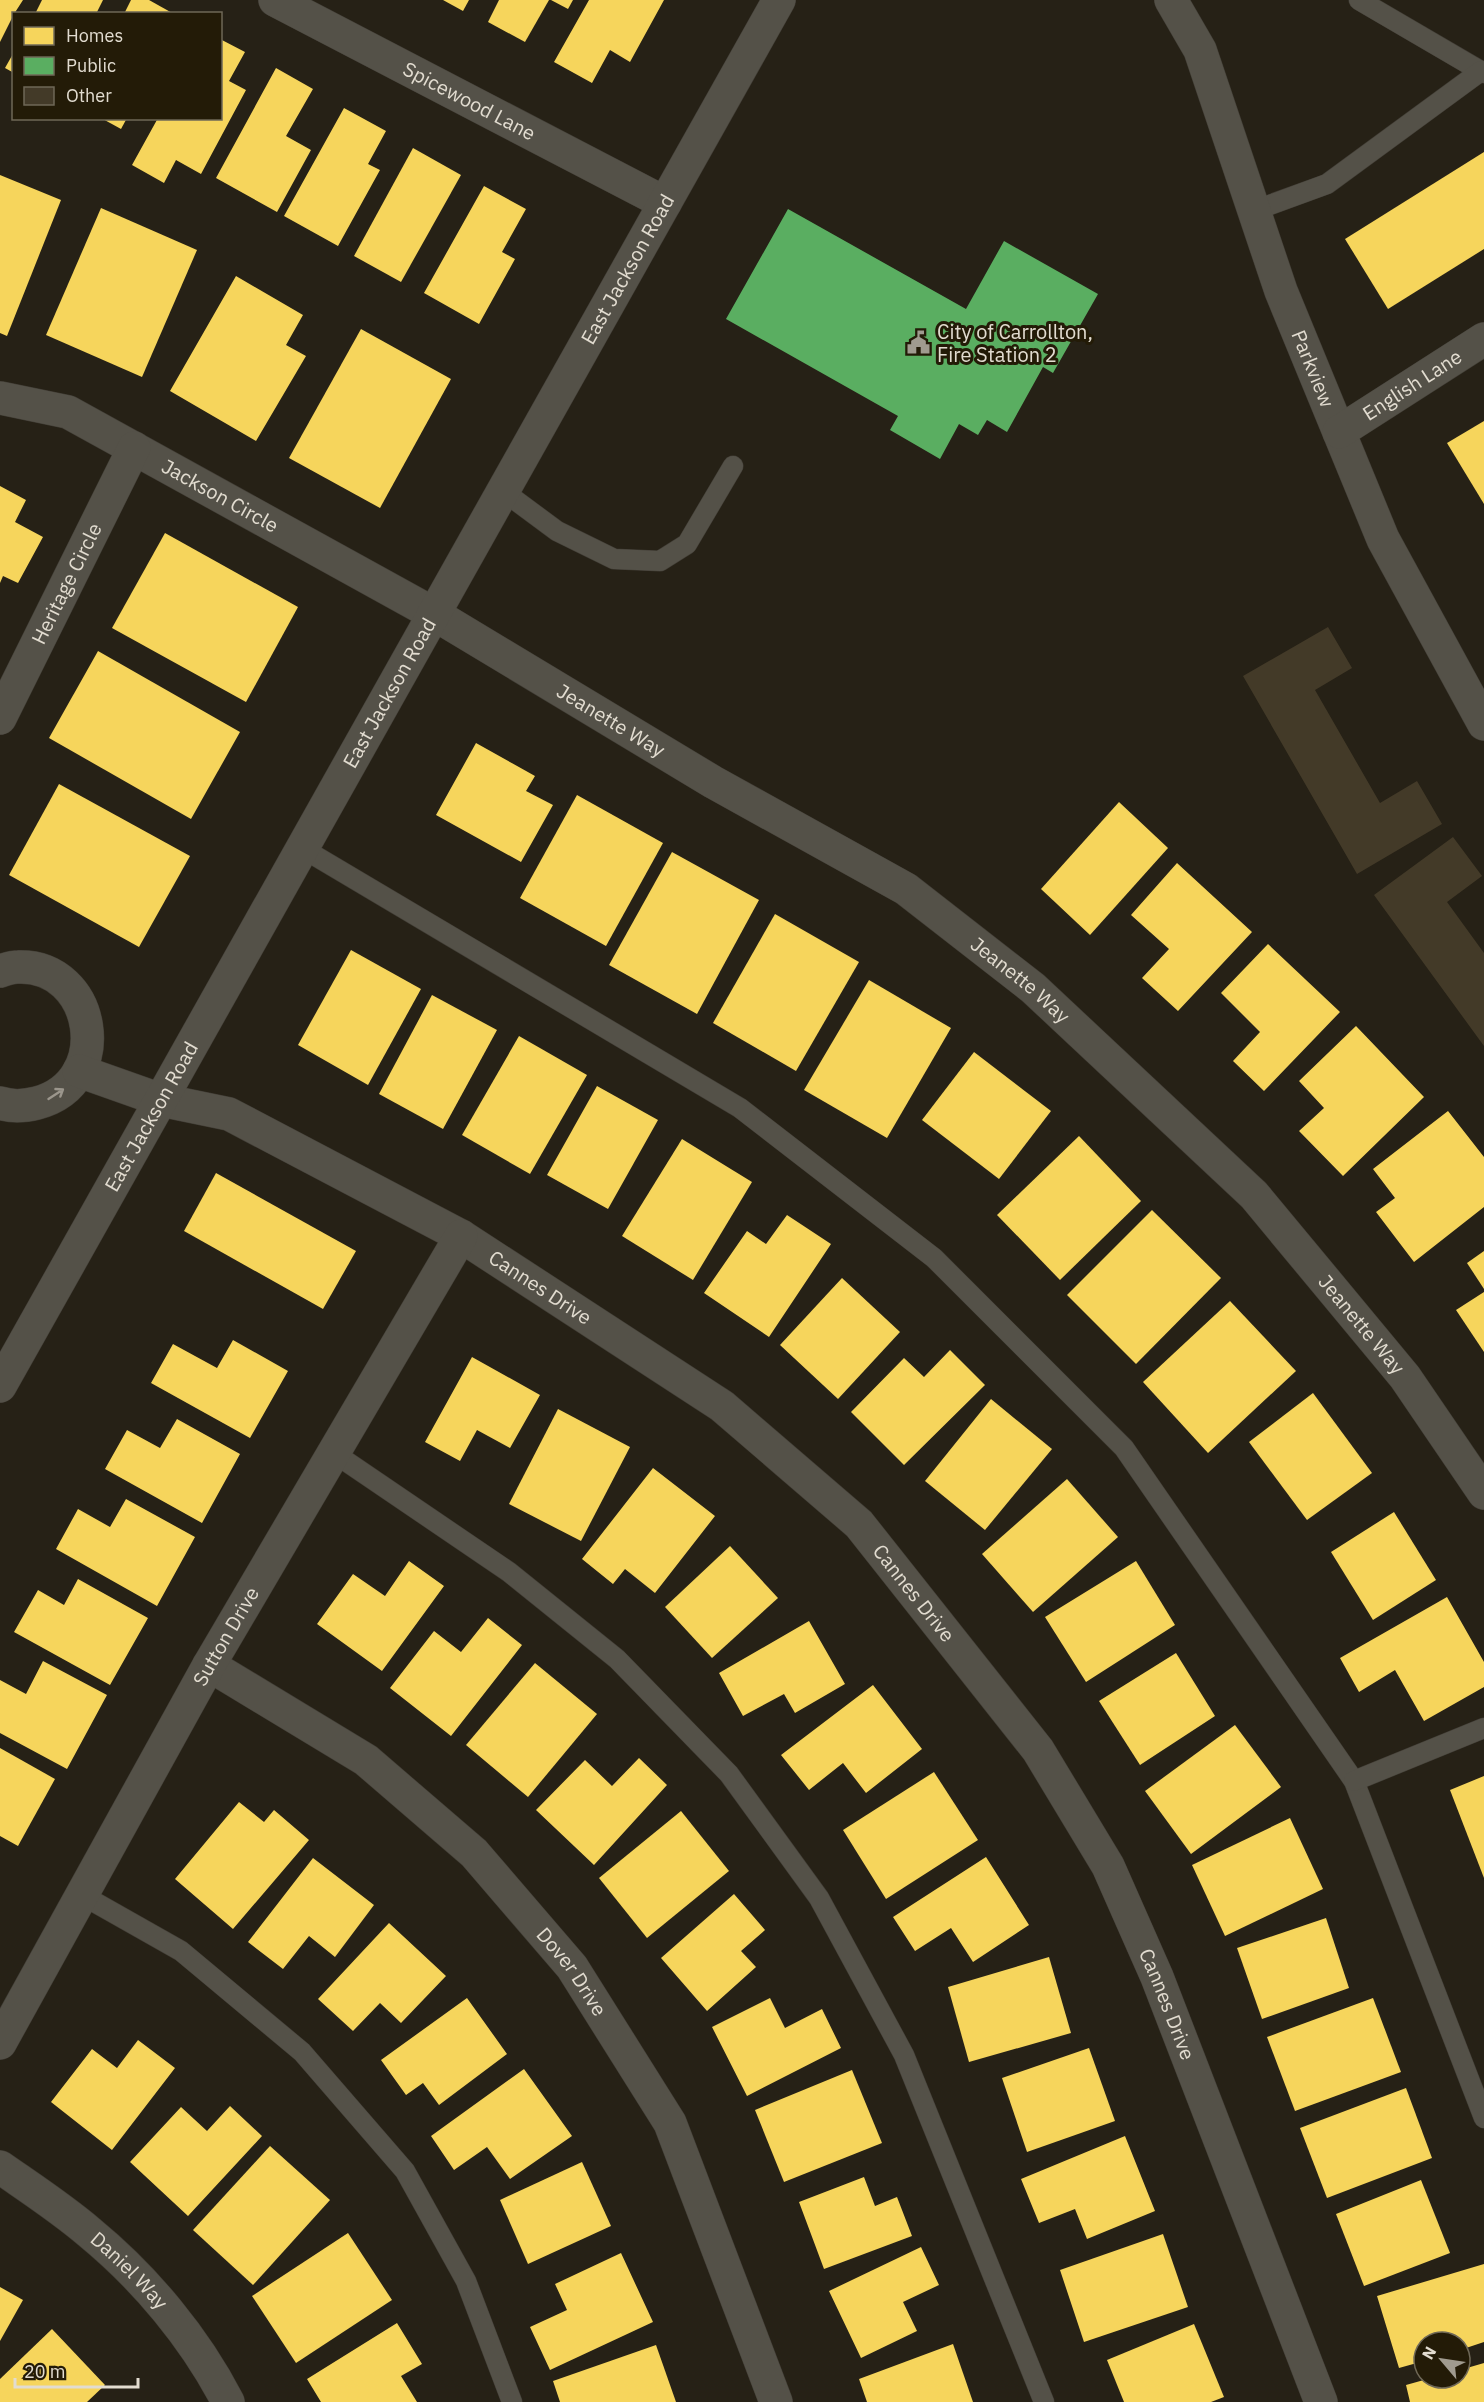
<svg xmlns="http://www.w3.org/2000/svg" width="1484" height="2402" font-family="'IBM Plex Sans',sans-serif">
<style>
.homes{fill:#f6d55c}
.public{fill:#5aae61}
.building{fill:#433a28}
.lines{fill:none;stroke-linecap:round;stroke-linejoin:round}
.lane-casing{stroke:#413d35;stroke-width:21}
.street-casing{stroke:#413d35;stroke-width:34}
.secondary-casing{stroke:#413d35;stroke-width:34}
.lane{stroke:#545148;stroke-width:20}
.street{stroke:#545148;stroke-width:33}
.secondary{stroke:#545148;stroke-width:33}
.oneway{stroke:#9b968c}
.labels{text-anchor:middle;stroke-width:6;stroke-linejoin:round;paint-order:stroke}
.street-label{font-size:20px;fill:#e2dcd0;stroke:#231b07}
.poi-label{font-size:20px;fill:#e2dcd0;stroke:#231b07;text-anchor:start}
</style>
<rect width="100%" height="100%" fill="#262116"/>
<!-- homes -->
<g class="homes">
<polygon points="0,0 23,0 14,14 0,42"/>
<polygon points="42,0 103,0 96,14 35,14"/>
<polygon points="131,0 149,0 174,14 124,14"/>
<polygon points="443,0 469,0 463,11"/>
<polygon points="499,0 549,0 525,42 488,22"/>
<polygon points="551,0 573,0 568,9"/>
<polygon points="589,0 664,0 630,62 610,50 592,83 554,62"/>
<polygon points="220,39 245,52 229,81 246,90 201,174 176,160 164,183 132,165 158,118 220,118"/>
<polygon points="14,52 14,73 5,68"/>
<polygon points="276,68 313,89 286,136 311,150 277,212 216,178"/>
<polygon points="344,108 386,131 368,164 380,170 338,246 284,216"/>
<polygon points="101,118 127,118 121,129"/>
<polygon points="413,148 461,175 401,282 354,256"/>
<polygon points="1484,152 1484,249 1388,309 1345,239"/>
<polygon points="0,175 61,200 7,336 0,333"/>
<polygon points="484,186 526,209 502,252 515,259 479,324 424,293"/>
<polygon points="101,208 197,250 142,377 46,335"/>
<polygon points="236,276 303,315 286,345 306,356 256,441 170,391"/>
<polygon points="361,329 451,379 380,508 289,458"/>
<polygon points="1484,421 1484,504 1447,443"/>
<polygon points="0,486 26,500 15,522 43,537 18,583 3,576 0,583"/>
<polygon points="165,533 298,607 246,702 112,628"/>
<polygon points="98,651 240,732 191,819 49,738"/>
<polygon points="476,743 535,776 526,791 553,805 521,862 436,815"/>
<polygon points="59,784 190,856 139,947 9,875"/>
<polygon points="577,795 663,843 606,946 520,898"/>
<polygon points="1119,802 1168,848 1090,935 1041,889"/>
<polygon points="672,852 759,900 697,1014 609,965"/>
<polygon points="1177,863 1252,932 1178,1011 1142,978 1169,949 1131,915"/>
<polygon points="775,914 859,962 796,1071 713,1023"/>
<polygon points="1268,944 1340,1012 1264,1091 1233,1061 1260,1032 1221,993"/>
<polygon points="351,950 421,989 368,1085 298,1045"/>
<polygon points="869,980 951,1028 887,1138 804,1090"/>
<polygon points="432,995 497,1030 443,1129 379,1094"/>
<polygon points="1356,1026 1424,1097 1343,1176 1299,1131 1324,1108 1299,1081"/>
<polygon points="519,1036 587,1075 530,1174 462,1135"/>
<polygon points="974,1052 1051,1111 999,1179 922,1120"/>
<polygon points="597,1086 658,1120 608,1209 547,1175"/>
<polygon points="1448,1111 1484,1157 1484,1207 1414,1262 1376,1212 1395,1198 1373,1169"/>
<polygon points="1079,1136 1141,1201 1060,1280 997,1215"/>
<polygon points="682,1139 752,1182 693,1280 622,1236"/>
<polygon points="216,1173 356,1251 323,1309 184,1231"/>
<polygon points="1152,1210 1221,1278 1136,1364 1067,1295"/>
<polygon points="787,1215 831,1244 769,1337 704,1293 747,1231 766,1244"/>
<polygon points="1484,1251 1484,1289 1467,1263"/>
<polygon points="842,1278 900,1332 838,1399 780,1345"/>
<polygon points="1484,1292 1484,1352 1456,1310"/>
<polygon points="1230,1301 1296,1371 1208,1453 1143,1382"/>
<polygon points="233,1340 288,1371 250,1438 151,1383 173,1344 217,1368"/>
<polygon points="950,1350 985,1385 904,1465 851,1412 904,1358 924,1377"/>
<polygon points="472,1357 540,1395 510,1448 477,1430 460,1461 425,1442"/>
<polygon points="1313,1393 1372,1473 1307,1520 1249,1442"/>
<polygon points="991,1399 1052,1449 985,1530 925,1481"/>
<polygon points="558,1409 630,1447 581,1541 509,1504"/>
<polygon points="177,1419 240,1454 202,1523 105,1469 127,1430 160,1448"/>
<polygon points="653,1468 715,1516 655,1593 625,1569 613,1584 582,1559"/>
<polygon points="1067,1479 1118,1537 1033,1612 982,1554"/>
<polygon points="126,1499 195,1537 157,1606 56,1549 78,1509 110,1527"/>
<polygon points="1394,1512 1436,1580 1373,1620 1331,1552"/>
<polygon points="730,1546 778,1598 712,1658 665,1607"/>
<polygon points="409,1561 444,1586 382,1671 317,1624 353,1574 385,1596"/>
<polygon points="1136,1561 1175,1625 1086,1682 1045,1617"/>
<polygon points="78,1579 148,1618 110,1685 14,1632 38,1590 64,1605"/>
<polygon points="1447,1597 1484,1662 1484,1687 1424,1721 1395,1670 1359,1692 1340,1658"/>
<polygon points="488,1618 522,1645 451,1736 390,1688 434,1631 461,1652"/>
<polygon points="809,1621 845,1684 795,1713 784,1694 743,1716 719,1673"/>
<polygon points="1176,1653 1215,1716 1140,1765 1099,1701"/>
<polygon points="43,1661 107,1695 67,1769 0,1733 0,1680 26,1694"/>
<polygon points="535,1663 597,1714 528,1797 466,1745"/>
<polygon points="873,1685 922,1749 866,1793 843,1763 809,1790 781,1755"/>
<polygon points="1235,1725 1281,1787 1191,1854 1145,1791"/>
<polygon points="0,1748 55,1779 18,1846 0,1836"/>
<polygon points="639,1758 667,1785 594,1865 536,1810 585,1760 612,1786"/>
<polygon points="934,1772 978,1840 886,1899 843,1830"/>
<polygon points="1484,1776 1484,1878 1450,1790"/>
<polygon points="239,1802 264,1822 274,1810 309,1840 233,1929 175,1879"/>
<polygon points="681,1811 729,1871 647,1938 599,1878"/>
<polygon points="1290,1818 1323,1889 1225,1936 1192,1865"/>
<polygon points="986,1857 1029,1925 973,1962 951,1928 915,1951 893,1917"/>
<polygon points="313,1858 374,1905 335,1957 309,1936 283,1969 248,1942"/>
<polygon points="734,1894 765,1930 741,1951 756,1967 707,2011 661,1958"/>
<polygon points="1326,1918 1349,1988 1262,2019 1237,1948"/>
<polygon points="389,1923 446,1976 401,2023 380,2003 353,2031 318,1999"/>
<polygon points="1049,1957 1071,2033 969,2062 948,1987"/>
<polygon points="467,1998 507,2054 439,2105 423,2083 406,2095 381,2060"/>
<polygon points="770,1998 785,2028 822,2009 841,2048 747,2096 712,2027"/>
<polygon points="1373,1998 1401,2072 1295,2111 1267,2037"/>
<polygon points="138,2040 175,2068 112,2150 51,2102 92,2049 117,2068"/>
<polygon points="1089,2048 1115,2121 1027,2152 1002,2078"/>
<polygon points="524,2069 572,2136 510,2179 487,2147 454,2170 431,2136"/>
<polygon points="852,2070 882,2143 784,2182 755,2110"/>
<polygon points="1406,2088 1432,2158 1327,2198 1300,2128"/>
<polygon points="230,2106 262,2136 188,2216 130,2162 181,2107 207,2131"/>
<polygon points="1125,2136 1155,2211 1087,2239 1075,2209 1039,2223 1021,2179"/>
<polygon points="270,2146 330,2200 253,2285 193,2230"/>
<polygon points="582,2162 611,2226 528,2264 500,2200"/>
<polygon points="864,2177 875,2206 897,2197 912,2236 824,2269 799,2202"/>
<polygon points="1421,2180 1450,2253 1364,2286 1336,2214"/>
<polygon points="348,2233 392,2300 296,2363 252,2296"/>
<polygon points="1163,2234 1188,2307 1084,2342 1060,2270"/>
<polygon points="921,2247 939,2285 903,2302 917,2331 861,2358 829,2291"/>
<polygon points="621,2253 653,2322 550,2370 530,2327 567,2310 555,2284"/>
<polygon points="1484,2264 1484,2342 1460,2350 1460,2342 1424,2342 1424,2361 1399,2368 1377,2296"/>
<polygon points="0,2287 23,2300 0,2341"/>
<polygon points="397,2323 422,2364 401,2376 417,2402 321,2402 307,2379"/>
<polygon points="1194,2324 1224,2397 1211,2402 1124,2402 1107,2360"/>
<polygon points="52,2329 105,2385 87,2402 0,2402 0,2379"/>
<polygon points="953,2344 973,2402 867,2402 859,2379"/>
<polygon points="656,2345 676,2402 560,2402 553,2381"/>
<polygon points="1484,2363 1484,2402 1410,2402 1406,2385 1431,2378 1460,2378 1460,2370"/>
</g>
<!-- public -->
<polygon class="public" points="788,209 966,309 1004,241 1098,294 1053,373 1043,367 1007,432 987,420 978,435 959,424 940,459 890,430 898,416 726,319"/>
<!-- building -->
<g class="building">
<polygon points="1328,627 1352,668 1315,690 1380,803 1417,781 1442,824 1357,874 1243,676"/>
<polygon points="1453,837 1482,876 1447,902 1484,953 1484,1046 1374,895"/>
</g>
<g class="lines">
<defs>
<g id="lane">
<polyline points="1359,0 1484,73"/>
<polyline points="1253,211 1327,184 1481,71"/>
<polyline points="503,491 557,531 614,559 660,561 687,544 733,466"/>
<polyline points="302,848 740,1108 934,1258 1124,1448 1354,1781 1484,2118"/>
<polyline points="334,1453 509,1572 617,1659 729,1774 819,1898 904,2055 1044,2402"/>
<polyline points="1354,1781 1484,1728"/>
<polyline points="82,1895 181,1951 302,2052 405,2171 466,2281 512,2402"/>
</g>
<g id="street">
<path id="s1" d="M 275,0 L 665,203"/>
<path id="s2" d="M 1171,0 L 1200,50 L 1281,291 L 1383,539 L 1484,724"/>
<path id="s3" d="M 0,398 L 68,412 L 434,614 L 713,782 L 906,889 L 1033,988 L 1254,1195 L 1405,1377 L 1484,1493"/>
<path id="s4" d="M 1339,432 L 1484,339"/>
<path id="s5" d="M 0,718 L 134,448"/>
<path d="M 0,971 C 6,969 12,967 18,967 C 96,964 116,1082 37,1103 C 25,1106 12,1107 0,1103"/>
<path id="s6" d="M 79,1071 L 161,1100 L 229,1114 L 461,1236 L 722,1406 L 859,1524 L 1038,1750 L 1108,1866 L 1157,1977 L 1321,2402"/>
<path id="s7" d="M 209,1665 L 366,1760 L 474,1853 L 572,1967 L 670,2123 L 776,2402"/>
<path id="s8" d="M 0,2043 L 209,1665 L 461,1236"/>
<path id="s9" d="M 0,2167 C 30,2188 61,2208 89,2232 C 145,2278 195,2338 228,2402"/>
</g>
<g id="secondary">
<path id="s10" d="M 0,1386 L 779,0"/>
</g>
</defs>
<!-- lane casing -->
<use href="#lane" class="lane-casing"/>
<!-- street casing -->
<use href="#street" class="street-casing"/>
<!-- secondary casing -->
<use href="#secondary" class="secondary-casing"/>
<!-- lane -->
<use href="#lane" class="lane"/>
<!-- street -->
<use href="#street" class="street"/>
<!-- secondary -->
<use href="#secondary" class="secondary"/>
</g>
<!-- one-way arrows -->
<defs><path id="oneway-shaft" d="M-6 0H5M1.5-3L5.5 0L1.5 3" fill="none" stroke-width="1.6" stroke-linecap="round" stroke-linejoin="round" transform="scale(1.5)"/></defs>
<use class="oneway" href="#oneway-shaft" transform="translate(56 1094) rotate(-33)"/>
<!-- icons -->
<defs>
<symbol id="civic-bare" viewBox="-9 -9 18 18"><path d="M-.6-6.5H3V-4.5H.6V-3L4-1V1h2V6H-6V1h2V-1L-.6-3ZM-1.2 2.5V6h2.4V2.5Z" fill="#a09b8f" stroke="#231b07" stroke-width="2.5" paint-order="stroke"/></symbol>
</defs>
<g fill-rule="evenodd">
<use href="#civic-bare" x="902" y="326" width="33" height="33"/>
</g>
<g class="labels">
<!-- street labels -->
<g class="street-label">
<text dy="7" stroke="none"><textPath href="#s1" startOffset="219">Spicewood Lane</textPath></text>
<text dy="7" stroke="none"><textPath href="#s10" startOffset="1281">East Jackson Road</textPath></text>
<text dy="7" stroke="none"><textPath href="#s2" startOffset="396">Parkview</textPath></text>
<text dy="7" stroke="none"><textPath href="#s4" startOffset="87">English Lane</textPath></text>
<text dy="7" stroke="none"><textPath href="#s3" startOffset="243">Jackson Circle</textPath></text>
<text dy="7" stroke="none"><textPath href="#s5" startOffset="150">Heritage Circle</textPath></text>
<text dy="7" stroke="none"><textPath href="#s10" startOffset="795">East Jackson Road</textPath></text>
<text dy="7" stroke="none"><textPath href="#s3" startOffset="694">Jeanette Way</textPath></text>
<text dy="7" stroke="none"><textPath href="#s3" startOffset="1180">Jeanette Way</textPath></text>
<text dy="7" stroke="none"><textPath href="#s10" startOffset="309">East Jackson Road</textPath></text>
<text dy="7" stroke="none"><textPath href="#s6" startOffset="513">Cannes Drive</textPath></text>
<text dy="7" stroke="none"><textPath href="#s3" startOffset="1666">Jeanette Way</textPath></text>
<text dy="7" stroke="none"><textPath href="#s6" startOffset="999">Cannes Drive</textPath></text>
<text dy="7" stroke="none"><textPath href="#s8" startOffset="465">Sutton Drive</textPath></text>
<text dy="7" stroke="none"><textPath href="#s7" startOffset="480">Dover Drive</textPath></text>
<text dy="7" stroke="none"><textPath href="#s6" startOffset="1485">Cannes Drive</textPath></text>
<text dy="7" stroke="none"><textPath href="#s9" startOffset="166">Daniel Way</textPath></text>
</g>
<!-- poi labels -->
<g class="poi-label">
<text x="937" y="339">City of Carrollton,<tspan x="937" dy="23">Fire Station 2</tspan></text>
</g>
</g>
<!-- legend -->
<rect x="12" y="12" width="210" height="108" fill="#231b07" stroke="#6f6857" stroke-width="1.5"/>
<rect x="24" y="27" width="30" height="18" fill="#f6d55c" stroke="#6f6857" stroke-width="1.5"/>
<text x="66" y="42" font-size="18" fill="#e2dcd0">Homes</text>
<rect x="24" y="57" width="30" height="18" fill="#5aae61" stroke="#6f6857" stroke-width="1.5"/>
<text x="66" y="72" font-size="18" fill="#e2dcd0">Public</text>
<rect x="24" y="87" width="30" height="18" fill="#433a28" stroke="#6f6857" stroke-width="1.5"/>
<text x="66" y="102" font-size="18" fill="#e2dcd0">Other</text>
<!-- north arrow -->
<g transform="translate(1442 2360) rotate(299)"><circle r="28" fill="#231b07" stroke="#6f6857" stroke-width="1.5"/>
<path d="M0-4.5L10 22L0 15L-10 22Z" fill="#a09b8f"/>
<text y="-9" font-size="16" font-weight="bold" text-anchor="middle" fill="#e2dcd0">N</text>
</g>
<!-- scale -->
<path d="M15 2378v9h123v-9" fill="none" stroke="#e2dcd0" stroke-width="3"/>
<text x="24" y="2378" font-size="18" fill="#e2dcd0" stroke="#231b07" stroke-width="4.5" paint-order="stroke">20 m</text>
</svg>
